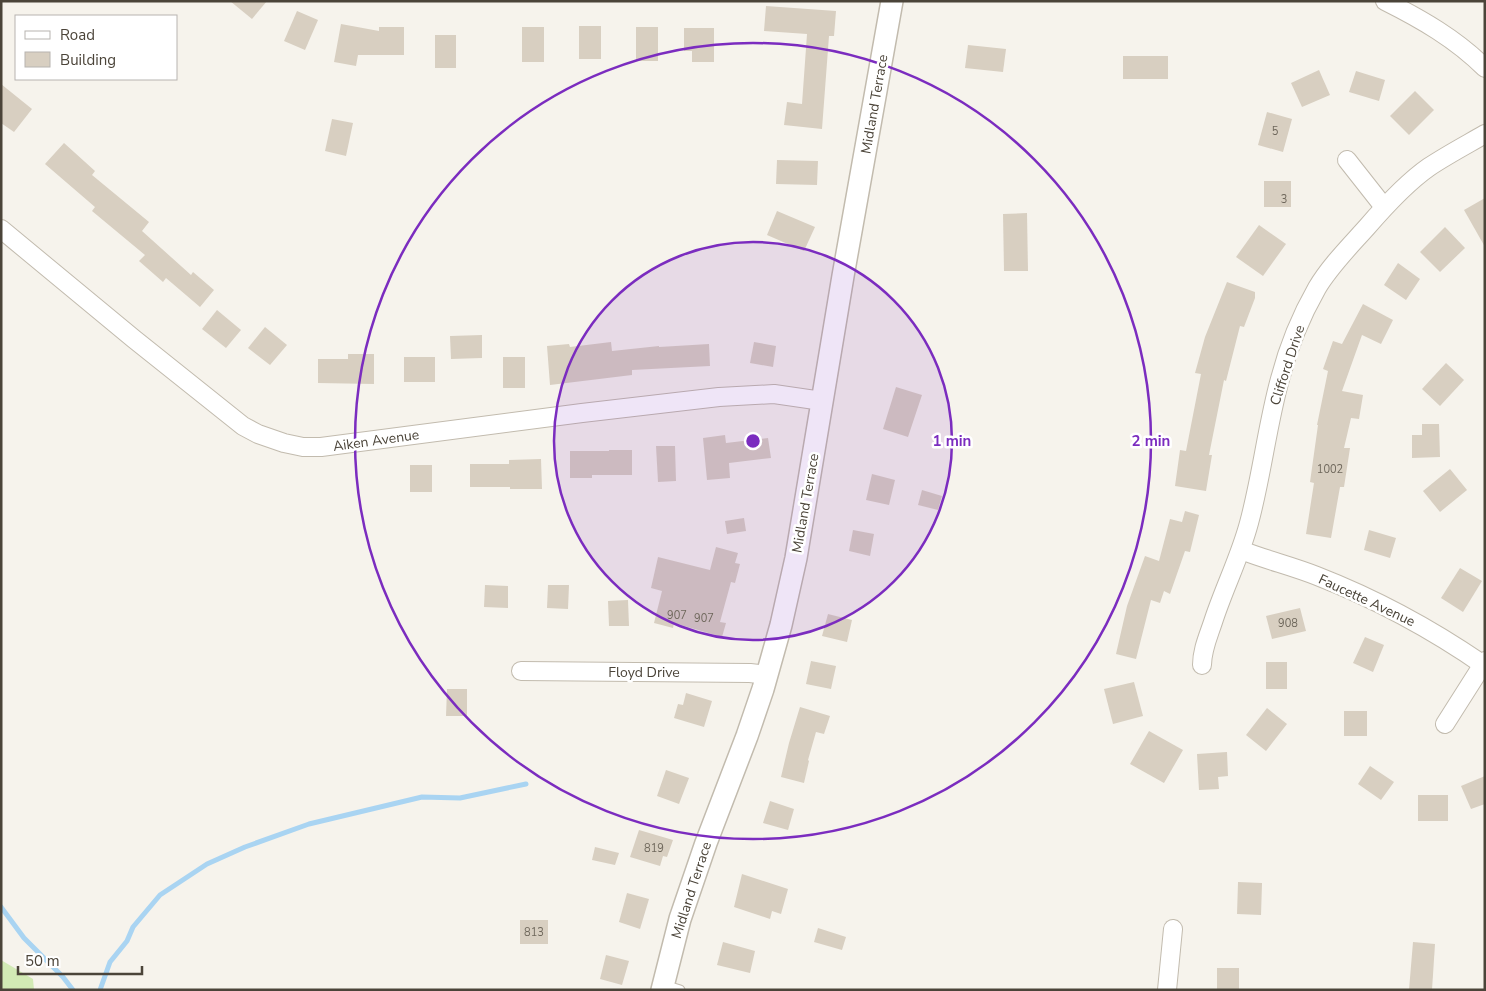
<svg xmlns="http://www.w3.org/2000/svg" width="1486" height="991" font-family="'Nunito Sans',sans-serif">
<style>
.green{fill:#d2eab5}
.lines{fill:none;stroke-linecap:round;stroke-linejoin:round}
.stream{stroke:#a9d4f2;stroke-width:5}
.building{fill:#d8cfc1}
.service-casing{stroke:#c2bbae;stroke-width:11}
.minor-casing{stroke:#c2bbae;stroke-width:20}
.tertiary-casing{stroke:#c2bbae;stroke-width:24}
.service{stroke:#fff;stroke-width:9}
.minor{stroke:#fff;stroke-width:18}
.tertiary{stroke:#fff;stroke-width:21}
.ring{fill:none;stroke:#7b2cbf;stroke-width:2.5}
.labels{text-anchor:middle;stroke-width:5;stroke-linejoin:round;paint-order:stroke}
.number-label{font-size:11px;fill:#6e675b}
.street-label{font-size:14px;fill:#4b4439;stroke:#fff}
.centre{fill:#7b2cbf;stroke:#fff;stroke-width:2.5}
.ring-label{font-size:15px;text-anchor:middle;font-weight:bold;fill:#7b2cbf;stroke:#fff;stroke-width:5;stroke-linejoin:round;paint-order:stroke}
</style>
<rect width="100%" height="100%" fill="#f6f3ec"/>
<!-- green -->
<polygon class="green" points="1,960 33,979 34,990 1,990"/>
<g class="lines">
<!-- stream -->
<g class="stream">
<polyline points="1,907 24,938 63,977 73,990"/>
<polyline points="100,990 110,962 127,941 133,927 160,895 207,864 245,847 309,824 422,797 460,798 526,784"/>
</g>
</g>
<!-- building -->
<g class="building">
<polygon points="230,1 267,1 252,19"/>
<polygon points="766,6 836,11 834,36 829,36 822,129 784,125 787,102 802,104 807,34 764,31"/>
<polygon points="297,11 318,20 305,50 284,41"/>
<polygon points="341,24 379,31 379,27 404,27 404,55 358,55 356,66 334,62"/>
<rect x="579" y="26" width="22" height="33"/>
<rect x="522" y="27" width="22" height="35"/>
<rect x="636" y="27" width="22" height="34"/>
<polygon points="684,28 714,28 714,62 692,62 692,51 684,51"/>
<rect x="435" y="35" width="21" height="33"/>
<polygon points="968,45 1006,49 1003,72 965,68"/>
<rect x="1123" y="56" width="45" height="23"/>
<polygon points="1319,70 1330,95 1302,107 1291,83"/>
<polygon points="1356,71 1385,80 1379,101 1349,92"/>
<polygon points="1,84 32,109 14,132 1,123"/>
<polygon points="1415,91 1434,110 1409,135 1390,116"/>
<polygon points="1267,112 1292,119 1283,152 1258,145"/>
<polygon points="332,119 353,123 346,156 325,151"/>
<polygon points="64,143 95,171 92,175 149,222 142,231 191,275 193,272 214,290 200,307 166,278 163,282 139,261 145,255 92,211 95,207 45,164"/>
<polygon points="777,160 818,161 817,185 776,184"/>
<rect x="1264" y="181" width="27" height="26"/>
<polygon points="1485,198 1485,247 1464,210"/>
<polygon points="777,211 815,227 804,251 767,235"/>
<polygon points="1027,213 1028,271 1004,271 1003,214"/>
<polygon points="1259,225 1286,244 1263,276 1236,257"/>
<polygon points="1445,227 1465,248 1440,272 1420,252"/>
<polygon points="1398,263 1420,279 1406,300 1384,285"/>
<polygon points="1227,282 1255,292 1255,298 1244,327 1240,326 1226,381 1224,380 1209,455 1212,455 1206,491 1175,486 1180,450 1186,451 1201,374 1195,373 1205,337"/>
<polygon points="1363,304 1393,320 1381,344 1362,335 1342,391 1363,395 1359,419 1351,418 1344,448 1350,448 1344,487 1340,487 1331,538 1306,534 1314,483 1310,482 1318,425 1317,425 1328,371 1323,369 1333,341 1342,344"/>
<polygon points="217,310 241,330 226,348 202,329"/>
<polygon points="265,327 287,345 270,365 248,348"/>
<polygon points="482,335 482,358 451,359 450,336"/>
<polygon points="611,342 612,351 659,346 659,347 709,344 710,366 632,370 632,375 550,385 547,346 569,344 570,347"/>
<polygon points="754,342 776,346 773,367 750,363"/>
<polygon points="348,354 374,354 374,384 318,383 318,359 348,359"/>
<rect x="404" y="357" width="31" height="25"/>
<rect x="503" y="357" width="22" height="31"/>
<polygon points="1446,363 1464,380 1440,406 1422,389"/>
<polygon points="896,387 922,395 908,437 883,429"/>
<polygon points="1422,424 1439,424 1440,457 1412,458 1412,435 1422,435"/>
<polygon points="725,435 726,443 768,438 771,458 729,463 730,478 707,480 703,438"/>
<polygon points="656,446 675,446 676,481 658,482"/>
<polygon points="609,450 632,450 632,475 592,475 592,478 570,478 570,451 609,451"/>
<polygon points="541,459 542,489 510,489 510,487 470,487 470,464 509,464 509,460"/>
<rect x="410" y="465" width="22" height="27"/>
<polygon points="1450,469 1467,490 1440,512 1423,491"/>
<polygon points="872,474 895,480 889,505 866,500"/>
<polygon points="922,490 942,496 938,510 918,505"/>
<polygon points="1185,511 1199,515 1190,552 1185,551 1170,594 1164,591 1160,603 1151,600 1136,659 1116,654 1127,606 1145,556 1159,561 1170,519 1182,522"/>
<polygon points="744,518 746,531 727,534 725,521"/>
<polygon points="853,530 874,534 870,556 849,551"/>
<polygon points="1369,530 1396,538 1390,558 1364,550"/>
<polygon points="716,547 738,553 735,563 740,564 735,583 731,582 720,622 726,623 722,637 674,623 673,628 654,623 662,591 651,588 658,557 710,570"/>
<polygon points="1460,568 1482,581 1463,612 1441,598"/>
<polygon points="485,585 508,586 508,608 484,607"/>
<polygon points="548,585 569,585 568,609 547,608"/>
<polygon points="628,600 629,626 609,626 608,601"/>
<polygon points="1300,608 1306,631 1272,639 1266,616"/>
<polygon points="828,614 852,620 847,642 822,636"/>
<polygon points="1365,637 1384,645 1373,672 1353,663"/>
<polygon points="811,661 836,666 831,689 806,684"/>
<rect x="1266" y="662" width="21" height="27"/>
<polygon points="1134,682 1143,716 1113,724 1104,689"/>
<polygon points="447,689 467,689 467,716 446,716"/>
<polygon points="686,693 712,701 704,727 674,718 678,704 683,705"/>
<polygon points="800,707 830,716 824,734 816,732 808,760 809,761 804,783 781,777 789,743"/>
<polygon points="1267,708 1287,724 1266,751 1246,735"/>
<rect x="1344" y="711" width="23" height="25"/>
<polygon points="1149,731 1183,750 1164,783 1130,764"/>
<polygon points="1227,752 1228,776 1218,777 1219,789 1199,790 1197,754"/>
<polygon points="1370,766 1394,782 1381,800 1358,784"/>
<polygon points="666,770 689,778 679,804 657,796"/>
<polygon points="1485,776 1485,804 1471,809 1461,786"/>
<rect x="1418" y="795" width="30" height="26"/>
<polygon points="770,801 794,809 788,830 763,823"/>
<polygon points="639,830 673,840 667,857 663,856 660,866 630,857"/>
<polygon points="595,847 619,853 615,865 592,860"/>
<polygon points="742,874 788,889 781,914 772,911 770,919 734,907"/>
<polygon points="1238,882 1262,883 1261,915 1237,914"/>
<polygon points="627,893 649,899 640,929 619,922"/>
<rect x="520" y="920" width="28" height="24"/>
<polygon points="818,928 846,937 842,950 814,942"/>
<polygon points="723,942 755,951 750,973 717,965"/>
<polygon points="1413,942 1435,944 1432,990 1409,990"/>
<polygon points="606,955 629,961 622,985 600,979"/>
<rect x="1217" y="968" width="22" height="22"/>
</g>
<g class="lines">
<defs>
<polyline id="service" points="664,985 680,990"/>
<g id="minor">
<path d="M 1385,1 C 1421,19 1456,39 1485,68"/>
<polyline points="1347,160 1384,207"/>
<polyline points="1,229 134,339 243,426 258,434 284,443 303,447 321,447 582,413 719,397 774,394 822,401"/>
<path d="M 1241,550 C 1266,560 1292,566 1317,576 C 1376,599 1433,630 1485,666"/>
<path d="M 1202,665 C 1202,650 1208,637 1213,622 C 1224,588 1240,557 1249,523 C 1262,475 1267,426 1280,379 C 1288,348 1301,316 1317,288 C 1330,266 1350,246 1367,227 C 1386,205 1406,183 1429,167 C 1447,155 1466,145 1485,134"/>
<polyline points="521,671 750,673 767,675"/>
<polyline points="1445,724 1485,661"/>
<polyline points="1167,990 1173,929"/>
</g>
<polyline id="tertiary" points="662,990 680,919 706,843 747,736 763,689 781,625 796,558 843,276 892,1"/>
</defs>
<!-- service casing -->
<use href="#service" class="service-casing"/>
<!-- minor casing -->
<use href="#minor" class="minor-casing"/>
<!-- tertiary casing -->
<use href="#tertiary" class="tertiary-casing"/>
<!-- service -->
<use href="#service" class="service"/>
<!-- minor -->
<use href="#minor" class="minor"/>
<!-- tertiary -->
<use href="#tertiary" class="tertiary"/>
</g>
<!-- distance rings -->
<circle cx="753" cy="441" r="199" fill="#7b2cbf" fill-opacity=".12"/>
<g class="ring">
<circle cx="753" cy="441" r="199"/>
<circle cx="753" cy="441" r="398"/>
</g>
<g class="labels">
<!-- number labels -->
<g class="number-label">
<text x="1275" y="135">5</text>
<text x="1284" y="203">3</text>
<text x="1330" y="473">1002</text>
<text x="677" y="619">907</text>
<text x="704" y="622">907</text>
<text x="1288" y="627">908</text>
<text x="654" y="852">819</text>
<text x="534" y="936">813</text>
</g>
<!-- street labels -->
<g class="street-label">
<text transform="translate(874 104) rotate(-80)" y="5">Midland Terrace</text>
<text transform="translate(1287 365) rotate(-72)" y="5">Clifford Drive</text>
<text transform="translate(376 440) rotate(-8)" y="5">Aiken Avenue</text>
<text transform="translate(805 503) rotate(-80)" y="5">Midland Terrace</text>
<text transform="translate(1367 600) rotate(25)" y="5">Faucette Avenue</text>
<text x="644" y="677">Floyd Drive</text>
<text transform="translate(691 890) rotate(-72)" y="5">Midland Terrace</text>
</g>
</g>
<circle cx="753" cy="441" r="8" class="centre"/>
<g class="ring-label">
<text x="952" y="446">1 min</text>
<text x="1151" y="446">2 min</text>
</g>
<!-- border -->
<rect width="1486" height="991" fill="none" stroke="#4b4439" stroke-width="5"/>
<!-- legend -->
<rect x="15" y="15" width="162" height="65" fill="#ffffff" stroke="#b7b4b0"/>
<rect x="25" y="31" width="25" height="8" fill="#ffffff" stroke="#b7b4b0"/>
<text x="60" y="40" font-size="15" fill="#4b4439">Road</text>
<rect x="25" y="52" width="25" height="15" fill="#d8cfc1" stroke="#b7b4b0"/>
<text x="60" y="65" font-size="15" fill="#4b4439">Building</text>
<!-- scale -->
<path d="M18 966v8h124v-8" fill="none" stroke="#4b4439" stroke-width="2.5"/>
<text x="25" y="966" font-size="15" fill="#4b4439" stroke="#ffffff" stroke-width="4" paint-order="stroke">50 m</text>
</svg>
